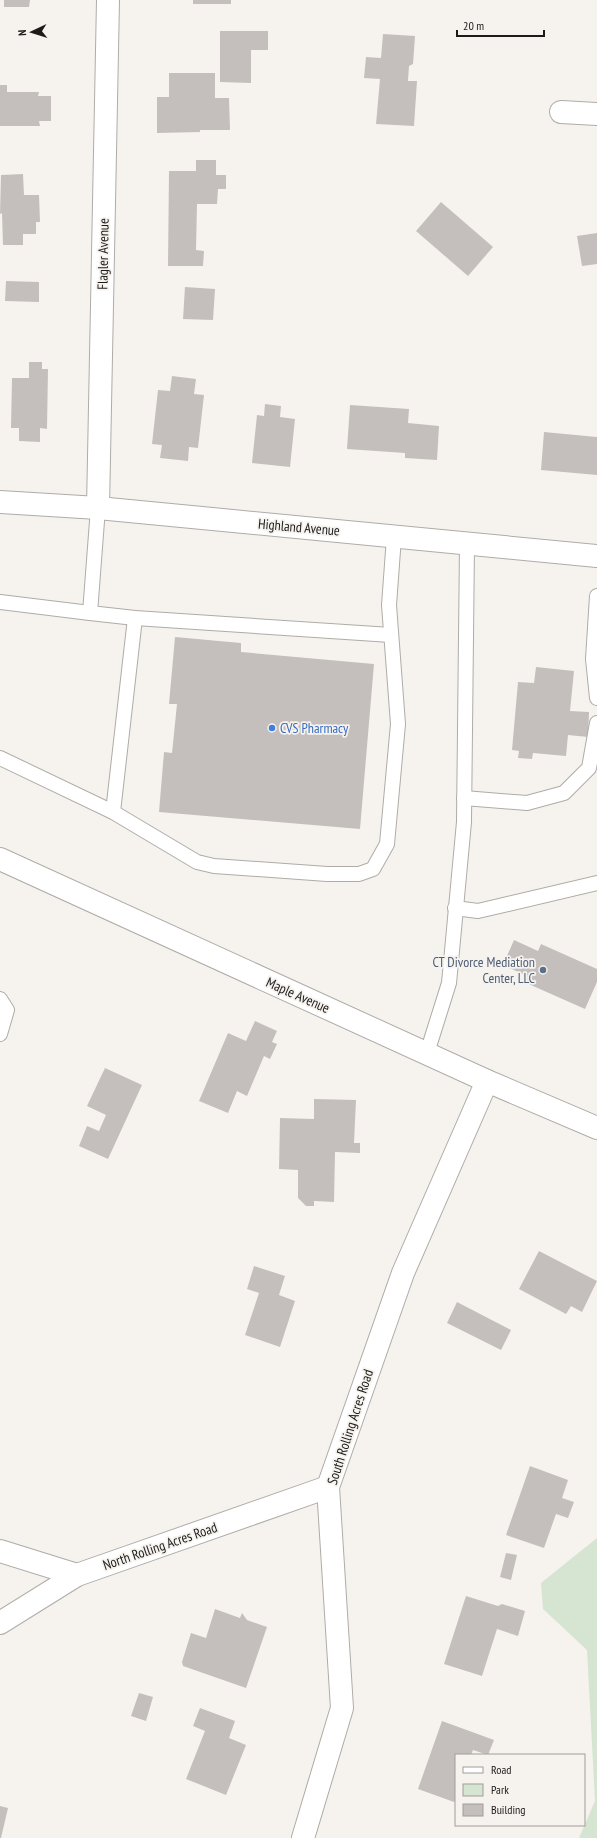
<svg xmlns="http://www.w3.org/2000/svg" width="597" height="1838" font-family="'PT Sans Narrow',sans-serif">
<style>
.green{fill:#d5e5d1}
.building{fill:#c4bfbc}
.lines{fill:none;stroke-linecap:round;stroke-linejoin:round}
.lane-casing{stroke:#afaca8;stroke-width:16}
.street-casing{stroke:#afaca8;stroke-width:24}
.secondary-casing{stroke:#afaca8;stroke-width:24}
.highway-casing{stroke:#afaca8;stroke-width:24}
.lane{stroke:#fff;stroke-width:14}
.street{stroke:#fff;stroke-width:22}
.secondary{stroke:#fff;stroke-width:22}
.highway{stroke:#fff;stroke-width:22}
.shop-dot{fill:#3f7fe0;stroke:#f6f3ef;stroke-width:1.5}
.service-dot{fill:#5c6f8a;stroke:#f6f3ef;stroke-width:1.5}
.labels{text-anchor:middle;stroke-width:3.5;stroke-linejoin:round;paint-order:stroke}
.street-label{font-size:14px;fill:#1c1b1a;stroke:#f6f3ef}
.shop-label{font-size:14px;fill:#366cbe;stroke:#f6f3ef;text-anchor:start}
.service-label{font-size:14px;fill:#4e5e75;stroke:#f6f3ef;text-anchor:end}
</style>
<rect width="100%" height="100%" fill="#f6f3ef"/>
<!-- green -->
<polygon class="green" points="597,1538 597,1838 579,1838 595,1801 587,1650 543,1609 541,1583"/>
<!-- building -->
<g class="building">
<polygon points="4,0 30,0 29,7 4,7"/>
<rect x="193" y="0" width="38" height="4"/>
<polygon points="220,31 268,31 268,50 251,50 251,83 220,82"/>
<polygon points="383,34 415,36 413,64 409,66 408,81 417,81 414,126 376,124 380,79 364,78 366,57 381,58"/>
<polygon points="169,73 215,73 215,98 229,98 230,130 200,130 200,132 157,133 157,97 169,97"/>
<polygon points="0,85 7,85 7,92 39,92 38,96 51,96 51,121 39,121 40,126 0,126"/>
<polygon points="196,160 216,160 216,175 226,175 226,189 218,189 217,204 197,204 196,250 204,251 203,266 168,266 169,171 196,171"/>
<polygon points="23,174 24,195 39,195 40,222 36,222 36,234 23,234 23,245 3,245 2,213 0,214 1,175"/>
<polygon points="441,202 493,247 468,276 416,231"/>
<polygon points="597,233 597,264 582,266 577,236"/>
<polygon points="6,281 39,282 39,302 5,301"/>
<polygon points="185,287 215,289 213,320 183,319"/>
<polygon points="29,362 42,362 42,369 48,369 47,429 40,428 40,442 19,441 19,428 11,428 12,378 29,378"/>
<polygon points="172,376 196,379 194,394 204,395 198,448 189,447 188,461 160,458 162,445 152,444 158,390 170,391"/>
<polygon points="265,404 281,406 280,417 295,419 290,467 252,463 257,415 264,416"/>
<polygon points="350,405 409,409 408,423 439,426 437,460 405,458 405,453 347,449"/>
<polygon points="544,432 597,437 597,475 541,470"/>
<polygon points="175,637 241,643 241,652 374,664 360,829 159,812 164,752 172,753 177,704 169,704"/>
<polygon points="536,667 574,671 570,711 589,712 588,737 568,735 566,756 533,753 532,759 518,758 519,751 512,750 518,682 534,683"/>
<polygon points="514,940 538,951 541,944 597,969 597,982 585,1009 524,982 527,976 503,965"/>
<polygon points="255,1021 277,1031 272,1042 277,1044 270,1059 264,1056 247,1096 237,1091 228,1113 199,1101 228,1033 246,1041"/>
<polygon points="105,1068 142,1085 108,1159 79,1146 87,1126 99,1131 106,1115 87,1106"/>
<polygon points="314,1099 356,1100 354,1143 360,1143 360,1153 335,1152 334,1202 314,1201 314,1206 306,1206 298,1198 298,1170 279,1169 280,1118 314,1119"/>
<polygon points="539,1251 597,1281 582,1312 571,1306 566,1314 519,1289"/>
<polygon points="254,1266 285,1276 279,1295 295,1301 280,1347 245,1335 259,1293 247,1289"/>
<polygon points="457,1302 511,1330 501,1350 447,1323"/>
<polygon points="530,1466 568,1480 562,1498 574,1502 568,1518 556,1514 544,1548 506,1535"/>
<polygon points="506,1553 517,1555 511,1580 500,1577"/>
<polygon points="466,1596 498,1606 502,1604 525,1611 518,1636 497,1629 482,1676 444,1664"/>
<polygon points="215,1609 240,1618 242,1613 247,1620 267,1627 246,1688 183,1666 182,1662 191,1633 206,1638"/>
<polygon points="139,1693 153,1697 146,1721 131,1716"/>
<polygon points="200,1708 235,1721 229,1738 246,1745 226,1795 186,1779 205,1731 193,1726"/>
<polygon points="442,1721 494,1740 488,1755 473,1750 471,1755 456,1755 456,1797 454,1802 418,1789"/>
<polygon points="0,1806 8,1808 1,1838 0,1838"/>
</g>
<g class="lines">
<defs>
<g id="lane">
<polyline points="597,596 593,659 597,698"/>
<polyline points="0,602 90,613 98,508"/>
<polyline points="90,613 135,618 391,635"/>
<polyline points="0,758 113,812 197,862 214,866 327,874 359,874 373,869 387,844 398,724 389,605 394,537"/>
<polyline points="464,798 527,803 564,793 589,768 597,723"/>
<polyline points="113,812 135,618"/>
<polyline points="455,908 478,911 597,883"/>
<polyline points="0,999 7,1010 0,1034"/>
<polyline points="427,1053 449,983 464,822 467,544"/>
</g>
<g id="street">
<polyline points="561,112 597,114"/>
<polyline points="98,508 108,0"/>
<polyline points="0,1551 77,1575"/>
<polyline points="0,1623 77,1575 328,1487"/>
<polyline points="303,1838 342,1708 328,1487 403,1273 487,1081"/>
</g>
<polyline id="secondary" points="0,859 487,1081 597,1128"/>
<polyline id="highway" points="0,502 98,508 597,556"/>
</defs>
<!-- lane casing -->
<use href="#lane" class="lane-casing"/>
<!-- street casing -->
<use href="#street" class="street-casing"/>
<!-- secondary casing -->
<use href="#secondary" class="secondary-casing"/>
<!-- highway casing -->
<use href="#highway" class="highway-casing"/>
<!-- lane -->
<use href="#lane" class="lane"/>
<!-- street -->
<use href="#street" class="street"/>
<!-- secondary -->
<use href="#secondary" class="secondary"/>
<!-- highway -->
<use href="#highway" class="highway"/>
</g>
<!-- markers -->
<circle class="shop-dot" cx="272" cy="728" r="4"/>
<circle class="service-dot" cx="543" cy="970" r="4"/>
<g class="labels">
<!-- street labels -->
<g class="street-label">
<text transform="translate(103 254) rotate(-89)" y="5">Flagler Avenue</text>
<text transform="translate(299 527) rotate(5)" y="5">Highland Avenue</text>
<text transform="translate(298 995) rotate(24)" y="5">Maple Avenue</text>
<text transform="translate(350 1427) rotate(-72)" y="5">South Rolling Acres Road</text>
<text transform="translate(160 1546) rotate(-19)" y="5">North Rolling Acres Road</text>
</g>
<!-- shop labels -->
<g class="shop-label">
<text x="280" y="733">CVS Pharmacy</text>
</g>
<!-- service labels -->
<g class="service-label">
<text x="535" y="967">CT Divorce Mediation<tspan x="535" dy="16">Center, LLC</tspan></text>
</g>
</g>
<!-- legend -->
<rect x="455" y="1754" width="130" height="72" fill="#f6f3ef" stroke="#9f9d9a"/>
<rect x="463" y="1767" width="20" height="6" fill="#ffffff" stroke="#9f9d9a"/>
<text x="491" y="1774" font-size="12" fill="#1c1b1a">Road</text>
<rect x="463" y="1784" width="20" height="12" fill="#d5e5d1" stroke="#9f9d9a"/>
<text x="491" y="1794" font-size="12" fill="#1c1b1a">Park</text>
<rect x="463" y="1804" width="20" height="12" fill="#c4bfbc" stroke="#9f9d9a"/>
<text x="491" y="1814" font-size="12" fill="#1c1b1a">Building</text>
<!-- north arrow -->
<g transform="translate(32 32) rotate(266)" stroke="#f6f3ef" stroke-width="3" paint-order="stroke">
<path d="M0-3L7 15L0 10L-7 15Z" fill="#1c1b1a"/>
<text y="-6" font-size="11" font-weight="bold" text-anchor="middle" fill="#1c1b1a">N</text>
</g>
<!-- scale -->
<path d="M457 30v6h87v-6" fill="none" stroke="#1c1b1a" stroke-width="2"/>
<text x="463" y="30" font-size="12" fill="#1c1b1a" stroke="#f6f3ef" stroke-width="3" paint-order="stroke">20 m</text>
</svg>
